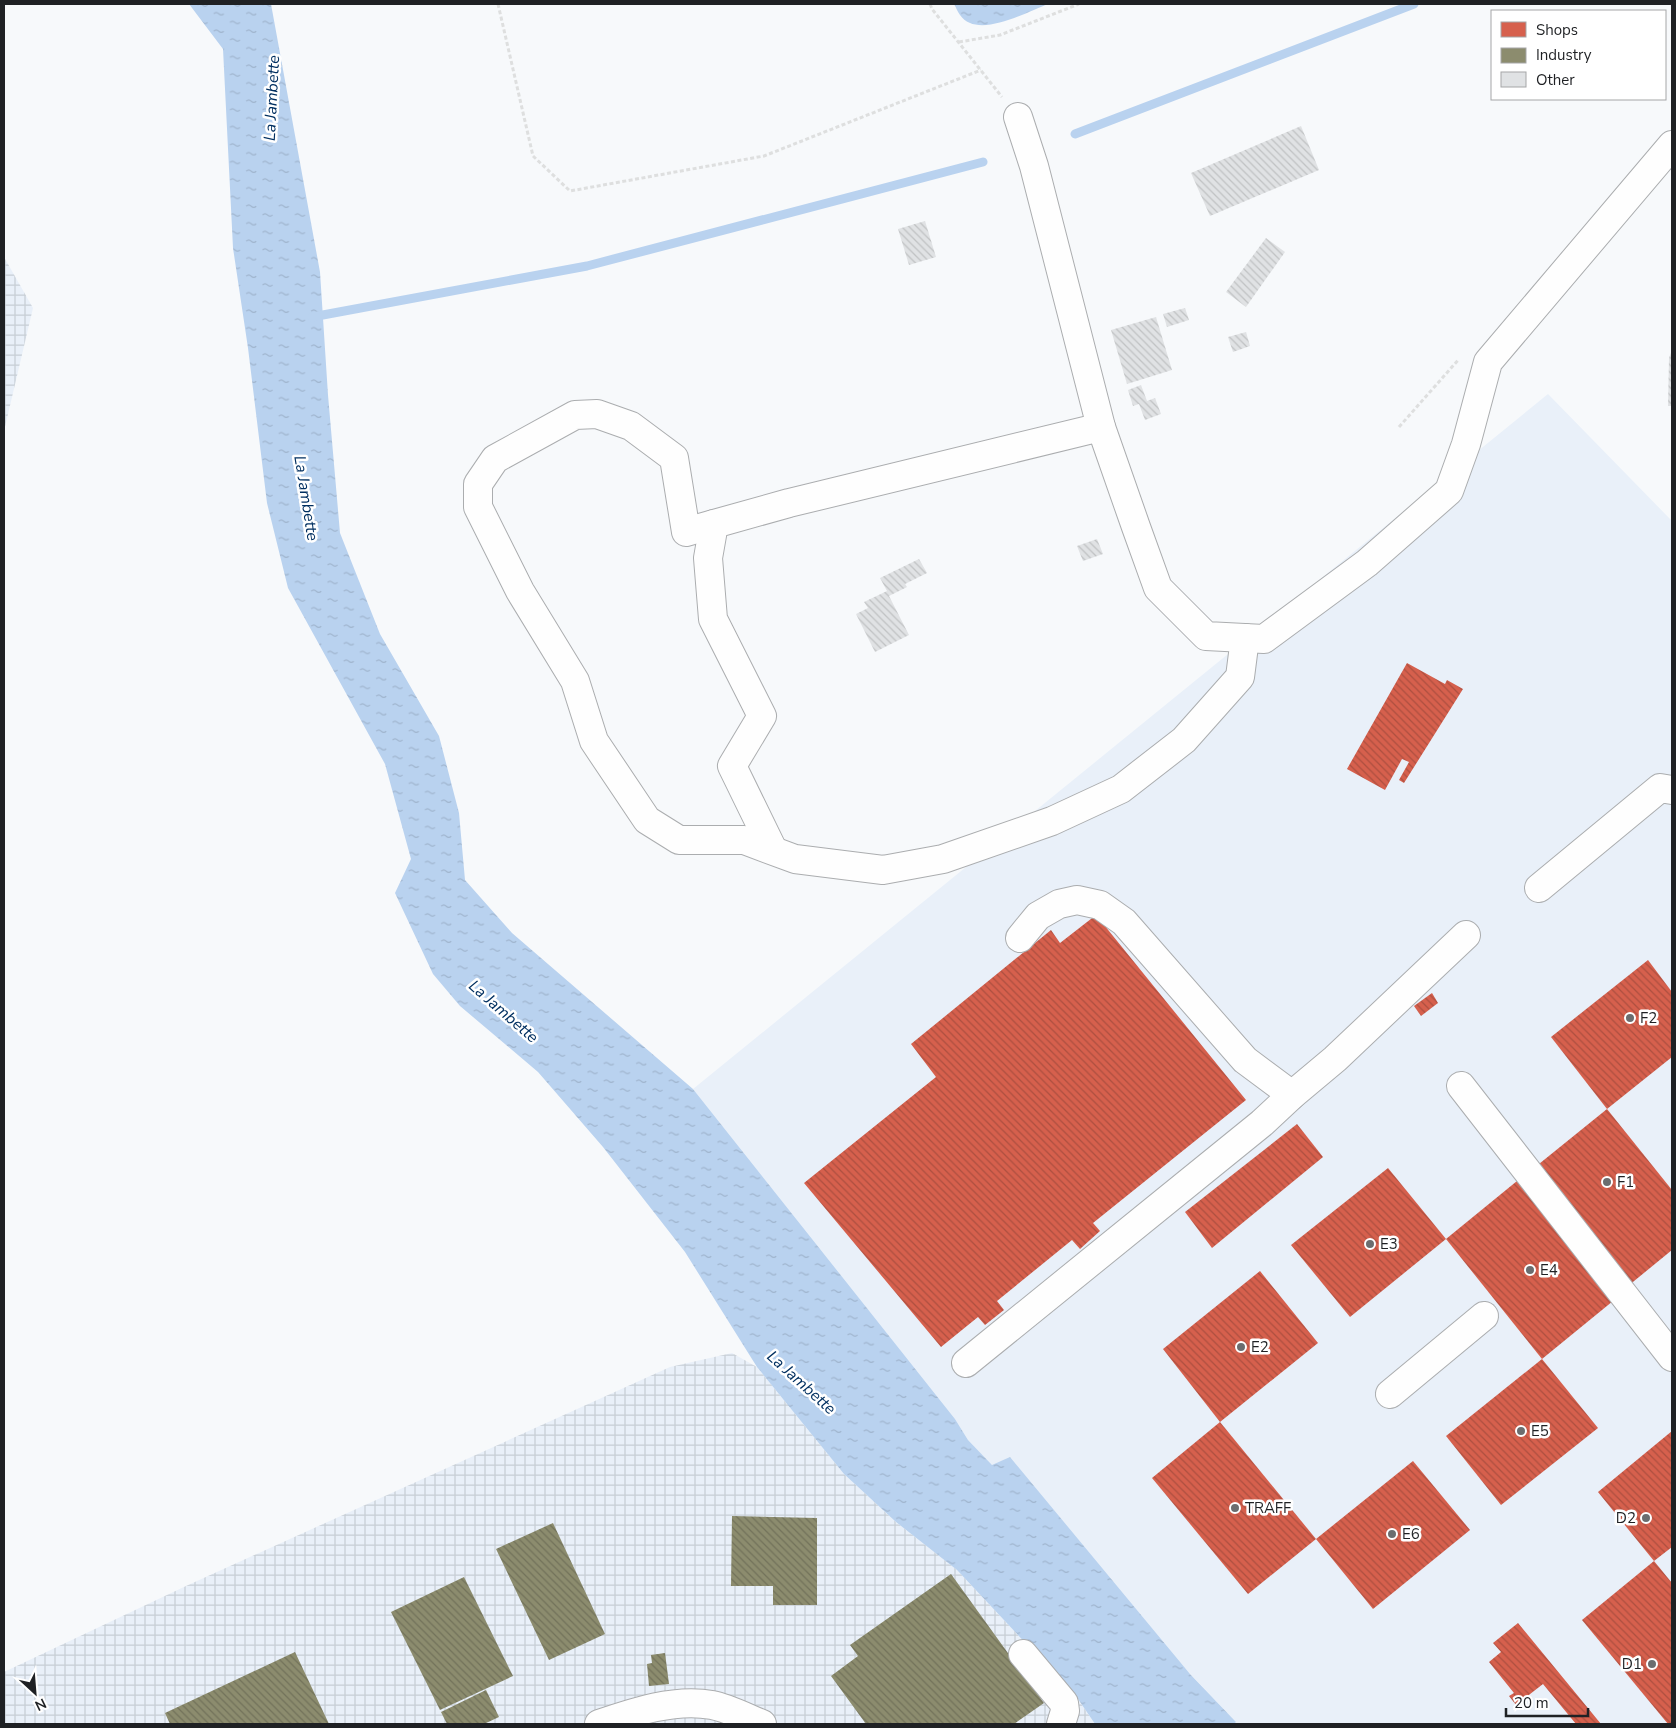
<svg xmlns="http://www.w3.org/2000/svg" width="1676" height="1728" font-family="'Nunito Sans',sans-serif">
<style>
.built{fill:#e9f0f9}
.industrial{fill:url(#industrial-grid)}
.water{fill:url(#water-ripples)}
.shops{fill:url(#shops-back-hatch)}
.industry{fill:url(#industry-back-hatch)}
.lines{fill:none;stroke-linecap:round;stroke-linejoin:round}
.stream{stroke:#b9d2ef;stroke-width:9}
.building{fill:url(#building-back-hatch)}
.minor-casing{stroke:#abadaf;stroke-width:30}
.path{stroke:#dedfdf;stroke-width:3;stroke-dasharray:4 2.5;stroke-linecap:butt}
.minor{stroke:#fefefe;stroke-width:28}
.poi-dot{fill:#6b6d6f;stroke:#fff;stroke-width:2}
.labels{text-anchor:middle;stroke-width:5;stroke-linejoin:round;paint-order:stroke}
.poi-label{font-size:15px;fill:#1f2124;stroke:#fff;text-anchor:start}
.water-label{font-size:16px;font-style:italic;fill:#002f60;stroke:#fff}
</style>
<defs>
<pattern id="industrial-grid" width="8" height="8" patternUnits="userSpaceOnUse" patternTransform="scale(1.25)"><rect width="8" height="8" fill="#e9f0f9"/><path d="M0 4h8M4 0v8" fill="none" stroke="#c7ced5"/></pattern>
<pattern id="water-ripples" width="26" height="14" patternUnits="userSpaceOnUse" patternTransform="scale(1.25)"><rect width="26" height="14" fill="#b9d2ef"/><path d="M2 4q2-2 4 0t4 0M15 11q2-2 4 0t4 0" fill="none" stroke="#9fb4cd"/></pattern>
<pattern id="shops-back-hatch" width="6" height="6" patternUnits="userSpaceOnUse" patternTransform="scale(1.25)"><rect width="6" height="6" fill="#d6604d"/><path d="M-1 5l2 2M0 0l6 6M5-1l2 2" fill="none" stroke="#ad4f40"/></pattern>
<pattern id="industry-back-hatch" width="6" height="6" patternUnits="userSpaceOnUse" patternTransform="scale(1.25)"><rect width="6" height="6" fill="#8c8c6e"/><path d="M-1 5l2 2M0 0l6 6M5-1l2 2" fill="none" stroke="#72725a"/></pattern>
<pattern id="building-back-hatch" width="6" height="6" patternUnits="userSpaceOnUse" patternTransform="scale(1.25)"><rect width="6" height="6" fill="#e0e2e4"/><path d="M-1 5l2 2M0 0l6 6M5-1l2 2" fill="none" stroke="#c0c2c3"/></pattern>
</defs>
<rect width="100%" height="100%" fill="#f7f9fb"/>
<!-- built -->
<polygon class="built" points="1548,394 1672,521 1672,1724 1234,1724 1236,1722 968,1440 955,1419 693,1089"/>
<!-- industrial -->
<g class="industrial">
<polygon points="4,257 33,308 4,431"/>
<polygon points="732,1353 757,1367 844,1474 896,1522 957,1570 1078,1699 1095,1724 4,1724 4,1672 186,1586 670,1367"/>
</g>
<!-- water -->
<g class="water">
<polygon points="189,4 271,4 320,272 328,395 340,533 380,634 439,736 459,813 465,880 512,933 693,1089 955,1419 968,1440 992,1465 1010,1457 1190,1674 1236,1722 1234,1724 1095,1724 1078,1699 957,1570 896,1522 844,1474 757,1367 685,1252 603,1147 538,1072 460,1006 433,974 395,893 411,859 385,764 288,588 267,503 248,348 233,248 223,49"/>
<path d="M 954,4 L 1048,4 C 1027,12 977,40 960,15 C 957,11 956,7 954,4 Z"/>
</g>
<!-- shops -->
<g class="shops">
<polygon points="1407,663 1445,684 1447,680 1463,689 1404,783 1399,780 1409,762 1402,759 1385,790 1347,769"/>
<polygon points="1096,915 1246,1100 1093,1223 1100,1231 1080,1249 1072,1240 997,1301 1004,1310 985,1325 978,1317 941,1347 804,1183 936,1077 911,1044 1051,930 1060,943"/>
<polygon points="1648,960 1672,992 1672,1057 1607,1109 1551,1037"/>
<polygon points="1432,993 1438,1003 1421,1016 1414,1006"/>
<polygon points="1607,1109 1672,1190 1672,1250 1628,1286 1534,1168"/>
<polygon points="1297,1124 1323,1157 1212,1248 1185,1212"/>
<polygon points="1388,1168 1446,1239 1350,1317 1291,1245"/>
<polygon points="1517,1181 1613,1301 1542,1359 1446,1239"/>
<polygon points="1260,1271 1318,1343 1220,1422 1163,1349"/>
<polygon points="1542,1359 1598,1428 1501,1505 1446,1436"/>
<polygon points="1220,1422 1316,1539 1248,1594 1152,1478"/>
<polygon points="1672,1431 1672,1547 1654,1561 1598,1492"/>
<polygon points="1413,1461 1470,1530 1373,1609 1316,1539"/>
<polygon points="1654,1561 1672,1583 1672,1724 1668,1724 1582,1620"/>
<polygon points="1518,1623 1601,1724 1576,1724 1543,1684 1516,1705 1509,1696 1514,1693 1489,1662 1501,1652 1493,1643"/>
</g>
<!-- industry -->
<g class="industry">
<polygon points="732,1516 817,1518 817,1605 773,1605 773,1586 731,1586"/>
<polygon points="553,1523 605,1634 549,1660 496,1549"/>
<polygon points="951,1574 1044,1703 1014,1724 866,1724 831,1676 858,1656 850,1645"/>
<polygon points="464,1577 513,1676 440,1710 391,1612"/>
<polygon points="295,1652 329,1724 170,1724 165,1713"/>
<polygon points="665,1653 669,1684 649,1686 647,1664 652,1663 651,1655"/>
<polygon points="486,1690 499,1717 484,1724 447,1724 441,1712"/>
</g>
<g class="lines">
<!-- stream -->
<g class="stream">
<polyline points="1075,134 1414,4"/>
<polyline points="312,317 587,266 983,162"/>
</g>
</g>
<!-- building -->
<g class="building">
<polygon points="1301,126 1319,170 1210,216 1191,173"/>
<polygon points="925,221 936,257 909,265 898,229"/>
<polygon points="1266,238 1285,252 1246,307 1226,292"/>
<polygon points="1185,308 1189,320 1167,327 1163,314"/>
<polygon points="1156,317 1172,370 1127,384 1111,330"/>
<polygon points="1246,332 1250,346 1233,352 1228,337"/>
<polygon points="1672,350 1672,406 1668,406 1669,358"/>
<polygon points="1141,385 1147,401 1155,398 1161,414 1145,420 1139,404 1133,406 1128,390"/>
<polygon points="1097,539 1103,554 1083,561 1077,546"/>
<polygon points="919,559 927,573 905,584 907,587 889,596 909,635 875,652 856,614 868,608 864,602 887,591 880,578"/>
</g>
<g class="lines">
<defs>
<g id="minor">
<polyline points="1018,117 1034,166 1101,427 1136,527 1158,588 1206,636 1264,639 1367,563 1449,491 1466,444 1488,362 1672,145"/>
<polyline points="714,524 686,532 674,458 631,426 597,414 575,415 495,459 478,484 478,507 520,591 575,681 594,741 647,820 679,840 744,840 795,859 883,870 943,859 1052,821 1121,789 1184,740 1240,677 1245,638"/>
<polyline points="773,850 732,766 762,716 713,619 708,558 714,524 789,503 1101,427"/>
<polyline points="1539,888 1660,788 1672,790"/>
<polyline points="1020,938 1038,916 1059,904 1077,900 1100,905 1124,922 1245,1060 1292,1095"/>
<polyline points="1461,1086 1672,1357"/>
<polyline points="966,1363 1262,1123 1292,1095 1335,1059 1466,935"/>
<polyline points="1390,1394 1484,1316"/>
<polyline points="1023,1654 1064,1703 1065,1711 1061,1724"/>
<path d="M 599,1724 C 634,1712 675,1698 712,1705 C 728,1708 747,1718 762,1724"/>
</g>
</defs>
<!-- minor casing -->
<use href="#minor" class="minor-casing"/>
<!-- path -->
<g class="path">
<polyline points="498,4 533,156 570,191 764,156 981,70"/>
<polyline points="930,4 932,9 1002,97"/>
<polyline points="959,42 1000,35 1079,4"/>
<polyline points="1399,427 1459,359"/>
</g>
<!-- minor -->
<use href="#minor" class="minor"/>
</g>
<!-- markers -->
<g class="poi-dot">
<circle cx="1630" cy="1018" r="5"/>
<circle cx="1607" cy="1182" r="5"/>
<circle cx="1370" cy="1244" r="5"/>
<circle cx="1530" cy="1270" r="5"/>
<circle cx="1241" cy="1347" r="5"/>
<circle cx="1521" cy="1431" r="5"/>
<circle cx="1235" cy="1508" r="5"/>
<circle cx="1646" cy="1518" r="5"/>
<circle cx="1392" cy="1534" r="5"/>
<circle cx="1652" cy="1664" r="5"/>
</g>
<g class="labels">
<!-- poi labels -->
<g class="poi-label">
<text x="1640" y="1023">F2</text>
<text x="1617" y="1187">F1</text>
<text x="1380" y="1249">E3</text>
<text x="1540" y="1275">E4</text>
<text x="1251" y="1352">E2</text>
<text x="1531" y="1436">E5</text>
<text x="1245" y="1513">TRAFF</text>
<text x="1636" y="1523" text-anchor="end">D2</text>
<text x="1402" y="1539">E6</text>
<text x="1642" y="1669" text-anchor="end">D1</text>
</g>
<!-- water labels -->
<g class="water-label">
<text transform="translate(271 98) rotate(-87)" y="6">La Jambette</text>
<text transform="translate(307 498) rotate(81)" y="6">La Jambette</text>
<text transform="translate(504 1011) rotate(41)" y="6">La Jambette</text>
<text transform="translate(802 1382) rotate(42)" y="6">La Jambette</text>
</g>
</g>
<!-- border -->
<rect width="1676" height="1728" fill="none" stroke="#1f2124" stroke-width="10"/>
<!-- legend -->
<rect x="1491" y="10" width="175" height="90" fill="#ffffff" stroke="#a5a6a7"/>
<rect x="1501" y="22" width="25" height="15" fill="#d6604d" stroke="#a5a6a7"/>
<text x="1536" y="35" font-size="15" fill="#1f2124">Shops</text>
<rect x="1501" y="48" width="25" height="15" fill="#8c8c6e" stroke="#a5a6a7"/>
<text x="1536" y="60" font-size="15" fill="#1f2124">Industry</text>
<rect x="1501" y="72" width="25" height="15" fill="#e0e2e4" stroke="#a5a6a7"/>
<text x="1536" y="85" font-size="15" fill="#1f2124">Other</text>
<!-- north arrow -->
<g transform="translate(35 1693) rotate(154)" stroke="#ffffff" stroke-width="4" paint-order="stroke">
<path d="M0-4L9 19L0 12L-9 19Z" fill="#1f2124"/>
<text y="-8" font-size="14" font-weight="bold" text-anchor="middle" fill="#1f2124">N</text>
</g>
<!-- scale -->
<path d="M1506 1708v8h82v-8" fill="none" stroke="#1f2124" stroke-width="2.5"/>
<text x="1514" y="1708" font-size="15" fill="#1f2124" stroke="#ffffff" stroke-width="4" paint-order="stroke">20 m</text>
</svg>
